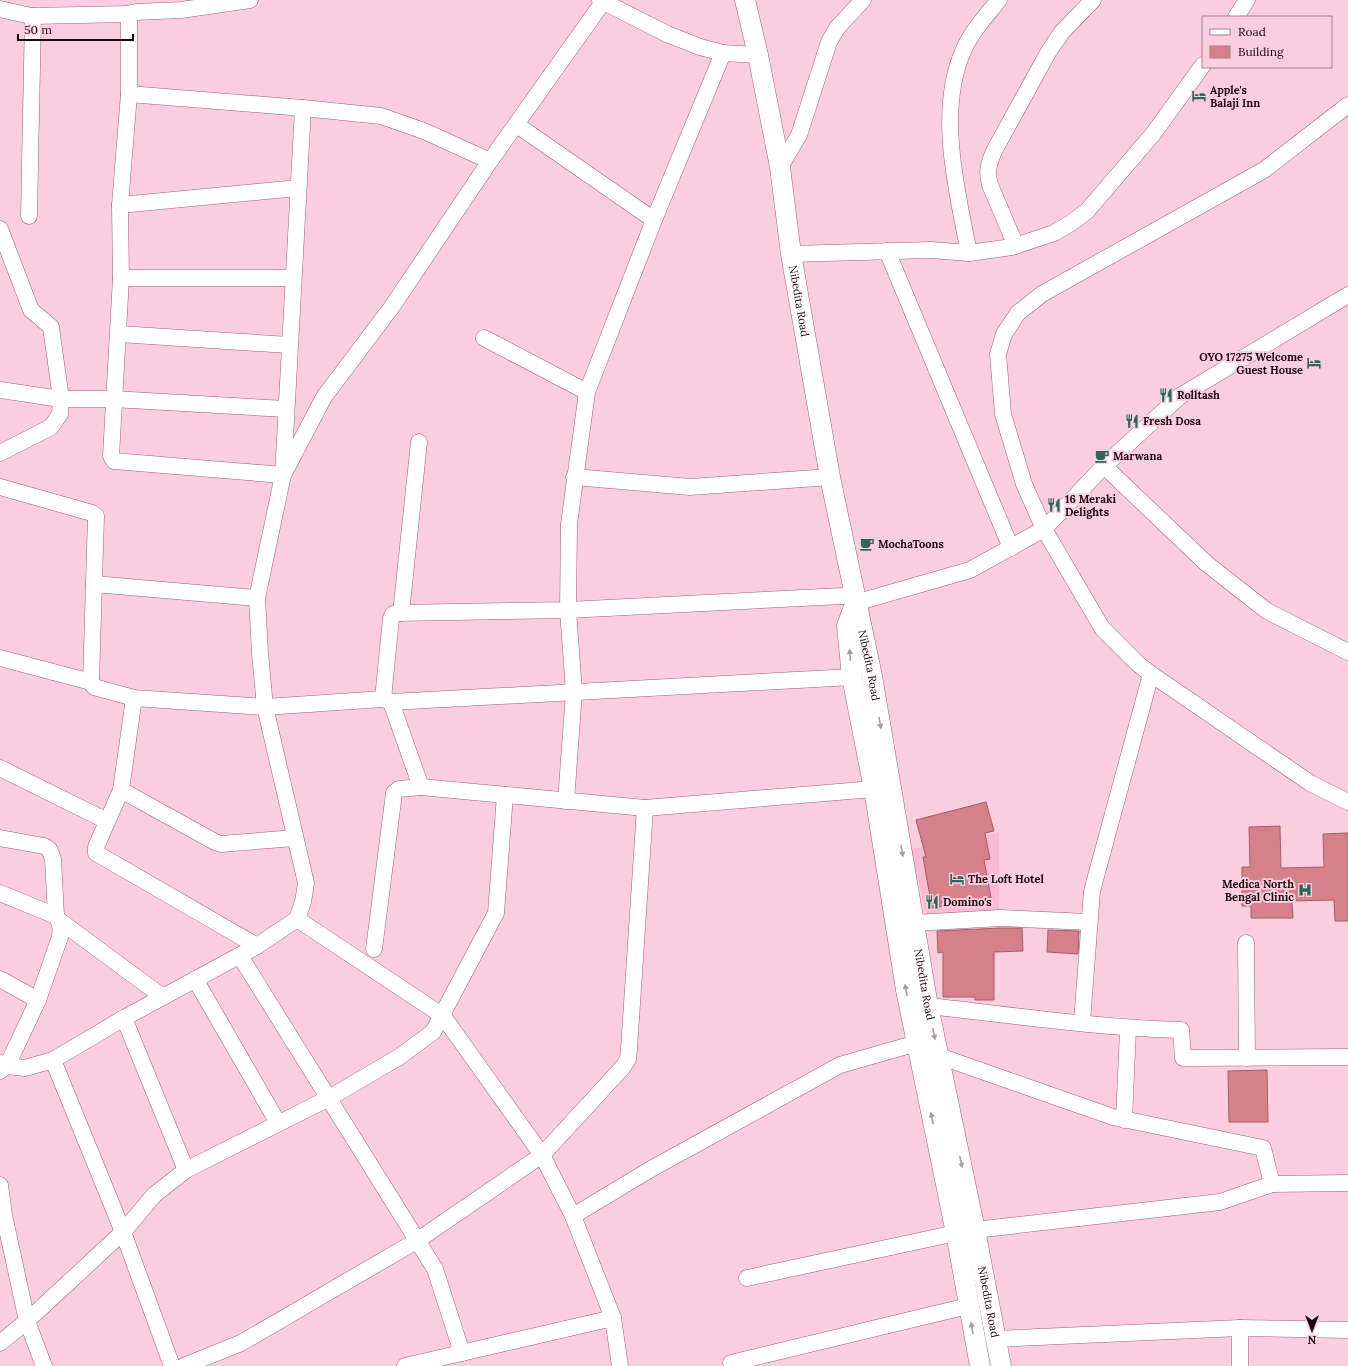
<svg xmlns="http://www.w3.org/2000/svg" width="1348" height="1366" font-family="Lora,serif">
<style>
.built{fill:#fabad3}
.building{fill:#d68189;stroke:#a25e65}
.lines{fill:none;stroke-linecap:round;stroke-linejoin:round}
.minor-casing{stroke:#9d5d78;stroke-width:17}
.tertiary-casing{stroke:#9d5d78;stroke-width:21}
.minor{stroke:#fff;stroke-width:16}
.tertiary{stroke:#fff;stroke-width:20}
.oneway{fill:#a59b9f}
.labels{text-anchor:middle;stroke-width:4;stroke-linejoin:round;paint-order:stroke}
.poi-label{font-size:11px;font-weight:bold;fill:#1d0610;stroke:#facede;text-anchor:start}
.street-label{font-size:11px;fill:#1d0610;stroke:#facede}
</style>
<rect width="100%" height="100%" fill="#facede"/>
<!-- built -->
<polygon class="built" points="999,833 999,914 927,918 911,849"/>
<!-- building -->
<g class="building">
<polygon points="986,802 994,831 985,833 990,859 984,860 991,898 932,908 923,857 926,857 916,820"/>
<polygon points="1280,826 1281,868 1324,867 1323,834 1348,833 1348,921 1335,921 1334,900 1292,901 1293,918 1251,918 1251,906 1242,906 1242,867 1250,867 1249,827"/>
<polygon points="1000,928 1022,928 1023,951 994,952 994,1000 975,1000 975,997 943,997 943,952 938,953 937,931"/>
<polygon points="1048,930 1079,931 1078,954 1047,952"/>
<polygon points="1267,1070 1268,1122 1229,1122 1228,1071"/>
</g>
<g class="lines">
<defs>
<g id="minor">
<polyline points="250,0 181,10 136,12 131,13 129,17 129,94 120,205 121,278 111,456 114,461 283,475 303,108"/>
<polyline points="600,0 667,34 700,47 723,53 758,55"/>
<polyline points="0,9 31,16 130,14"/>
<polyline points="1236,17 1247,0"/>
<polyline points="129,94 303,108 381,116 424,131 490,161"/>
<polyline points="1348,105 1264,170 1042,294 1018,313 1004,334 998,354 1003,414 1024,484 1044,529 1102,628 1138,664 1151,674 1310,783 1348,802"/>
<polyline points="517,125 654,220"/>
<polyline points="780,167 799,135 829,42 837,28 863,0"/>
<polyline points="120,205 298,188"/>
<polyline points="29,216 33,16"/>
<polyline points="0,229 31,310 51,327 61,399 60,414 51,427 0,453"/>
<path d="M 1016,246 L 990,185 C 986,172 989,163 994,151 L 1049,51 L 1062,32 L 1093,0"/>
<polyline points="887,251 1011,548"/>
<path d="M 969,253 C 957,191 936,110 964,49 C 972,31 986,16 999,0"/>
<polyline points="791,254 931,250 969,253 1012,247 1054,233 1071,223 1087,211 1153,134 1203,65"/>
<polyline points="121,278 293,278"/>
<polyline points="119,334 289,345"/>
<polyline points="484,338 587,392"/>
<polyline points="0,390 61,399 113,399 286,409"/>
<polyline points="1104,466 1207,564 1267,611 1348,652"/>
<polyline points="574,477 690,487 830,477"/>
<polyline points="0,487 92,513 96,516 91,682 94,687 134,698 265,707 383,699 391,702 421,787"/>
<polyline points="94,584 257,598"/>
<polyline points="855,603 970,570 1044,529 1104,466 1180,396 1348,295"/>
<polyline points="401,613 419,442"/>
<polyline points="0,658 91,682"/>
<polyline points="134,698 121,790 96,847 96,853 257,946"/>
<polyline points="383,699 391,618 393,614 396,613 568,610 842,596 854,593"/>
<polyline points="391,702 852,677"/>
<polyline points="0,768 107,821"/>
<polyline points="121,790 215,842 221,844 295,838"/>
<polyline points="566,801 574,692 568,610 569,524 587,392 654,220 723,53"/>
<polyline points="0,838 44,846 49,849 53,859 56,916"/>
<path d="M 0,893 L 56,916 C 61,923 61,929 60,937 L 38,1000 L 7,1066 L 0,1063"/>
<polyline points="297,919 443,1016 542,1155 573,1216 613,1318 620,1366"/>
<polyline points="60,921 163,997"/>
<polyline points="914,923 1000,918 1089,922"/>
<polyline points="1246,943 1247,1058"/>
<polyline points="374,949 394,793 399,789 421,787 645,808 874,789"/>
<polyline points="240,956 435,1269 462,1353"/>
<polyline points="0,979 38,1000"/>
<polyline points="195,979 278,1123"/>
<path d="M 928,1006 C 1012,1015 1097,1028 1181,1030 L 1183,1058 L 1348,1057"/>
<polyline points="124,1018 186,1170"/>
<polyline points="1082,1022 1092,891 1151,674"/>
<polyline points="939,1056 1113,1117 1263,1148 1272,1184"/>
<polyline points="53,1060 123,1232 172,1366"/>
<polyline points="0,1071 7,1066 25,1068 53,1060 124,1018 257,946 297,919 303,902 306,883 265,707 260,653 257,598 283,475 324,397 391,308 490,161 603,2"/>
<polyline points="1124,1120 1128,1029"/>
<polyline points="0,1185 4,1215 27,1321 44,1366"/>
<polyline points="573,1216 651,1169 840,1065 917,1043"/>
<polyline points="975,1230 1220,1202 1272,1184 1348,1183"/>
<polyline points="747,1278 956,1233"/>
<polyline points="1240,1328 1240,1366"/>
<polyline points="995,1339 1240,1328 1348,1330"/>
<polyline points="0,1343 27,1321 123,1232 154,1195 186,1170 329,1098 399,1057 433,1032 496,913 505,795"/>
<polyline points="731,1363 968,1306"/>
<polyline points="184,1366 241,1343 418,1240 542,1155 623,1067 628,1059 629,1049 645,808"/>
<polyline points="405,1366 613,1318"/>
</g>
<g id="tertiary">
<path id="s1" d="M 745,0 L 758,55 L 780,167 L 791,254 L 830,477 L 872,676 L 928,1006 L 975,1230 L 1001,1366"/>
<polyline points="854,607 847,626 852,677 874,789 906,990 956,1233 980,1366"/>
</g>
</defs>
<!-- minor casing -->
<use href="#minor" class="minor-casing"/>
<!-- tertiary casing -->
<use href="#tertiary" class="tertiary-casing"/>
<!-- minor -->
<use href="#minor" class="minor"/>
<!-- tertiary -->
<use href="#tertiary" class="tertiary"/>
</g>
<!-- one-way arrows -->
<defs><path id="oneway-solid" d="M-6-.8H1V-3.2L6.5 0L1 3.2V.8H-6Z"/></defs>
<g class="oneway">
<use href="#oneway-solid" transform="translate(850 655) rotate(-95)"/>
<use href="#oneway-solid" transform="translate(880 723) rotate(80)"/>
<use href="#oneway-solid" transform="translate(902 851) rotate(80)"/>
<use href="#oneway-solid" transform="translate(906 990) rotate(-100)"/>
<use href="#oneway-solid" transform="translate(934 1034) rotate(78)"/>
<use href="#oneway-solid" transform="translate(932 1118) rotate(-102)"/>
<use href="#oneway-solid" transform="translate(961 1162) rotate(78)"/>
<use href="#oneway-solid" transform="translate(972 1328) rotate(-101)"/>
</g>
<!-- icons -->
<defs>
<symbol id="hotel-bare" viewBox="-9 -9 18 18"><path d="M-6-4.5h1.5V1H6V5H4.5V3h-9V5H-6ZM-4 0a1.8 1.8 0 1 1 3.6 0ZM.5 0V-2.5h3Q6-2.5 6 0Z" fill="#286959" stroke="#facede" stroke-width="2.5" paint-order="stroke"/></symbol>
<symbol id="restaurant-bare" viewBox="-9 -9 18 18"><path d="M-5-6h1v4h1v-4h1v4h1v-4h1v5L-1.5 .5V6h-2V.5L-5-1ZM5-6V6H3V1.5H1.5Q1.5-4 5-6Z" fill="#286959" stroke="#facede" stroke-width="2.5" paint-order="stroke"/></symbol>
<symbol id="cafe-bare" viewBox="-9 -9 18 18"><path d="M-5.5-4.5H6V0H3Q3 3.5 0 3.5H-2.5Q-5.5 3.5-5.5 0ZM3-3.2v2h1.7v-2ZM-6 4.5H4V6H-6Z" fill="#286959" stroke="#facede" stroke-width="2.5" paint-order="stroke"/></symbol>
<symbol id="hospital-bare" viewBox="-9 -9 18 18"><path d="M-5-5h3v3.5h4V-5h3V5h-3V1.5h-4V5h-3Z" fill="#286959" stroke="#facede" stroke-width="2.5" paint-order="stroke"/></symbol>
</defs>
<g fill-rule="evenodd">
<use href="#hotel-bare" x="1189" y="86" width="20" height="20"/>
<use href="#hotel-bare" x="1304" y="353" width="20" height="20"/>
<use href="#restaurant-bare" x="1156" y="385" width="20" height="20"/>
<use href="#restaurant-bare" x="1122" y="411" width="20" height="20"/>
<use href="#cafe-bare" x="1092" y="446" width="20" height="20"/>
<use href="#restaurant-bare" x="1044" y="495" width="20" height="20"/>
<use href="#cafe-bare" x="857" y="534" width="20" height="20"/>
<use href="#hotel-bare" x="947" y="869" width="20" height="20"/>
<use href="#hospital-bare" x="1295" y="880" width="20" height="20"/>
<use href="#restaurant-bare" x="922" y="892" width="20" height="20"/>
</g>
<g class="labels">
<!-- poi labels -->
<g class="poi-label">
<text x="1210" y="94">Apple's<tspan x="1210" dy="13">Balaji Inn</tspan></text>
<text x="1303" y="361" text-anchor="end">OYO 17275 Welcome<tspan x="1303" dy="13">Guest House</tspan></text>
<text x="1177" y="399">Rolltash</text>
<text x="1143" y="425">Fresh Dosa</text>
<text x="1113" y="460">Marwana</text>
<text x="1065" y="503">16 Meraki<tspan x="1065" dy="13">Delights</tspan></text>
<text x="878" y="548">MochaToons</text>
<text x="968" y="883">The Loft Hotel</text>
<text x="1294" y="888" text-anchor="end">Medica North<tspan x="1294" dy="13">Bengal Clinic</tspan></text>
<text x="943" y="906">Domino's</text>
</g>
<!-- street labels -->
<g class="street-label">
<text dy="4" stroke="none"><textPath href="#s1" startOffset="306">Nibedita Road</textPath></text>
<text dy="4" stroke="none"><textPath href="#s1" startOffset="677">Nibedita Road</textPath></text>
<text dy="4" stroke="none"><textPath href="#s1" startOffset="1001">Nibedita Road</textPath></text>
<text dy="4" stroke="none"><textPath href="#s1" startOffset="1325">Nibedita Road</textPath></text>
</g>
</g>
<!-- legend -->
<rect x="1202" y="16" width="130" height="52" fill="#facede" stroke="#a27e8c"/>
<rect x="1210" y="29" width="20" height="6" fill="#ffffff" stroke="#a27e8c"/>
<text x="1238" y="36" font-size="12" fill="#1d0610">Road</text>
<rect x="1210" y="46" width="20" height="12" fill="#d68189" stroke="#a27e8c"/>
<text x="1238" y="56" font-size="12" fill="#1d0610">Building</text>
<!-- north arrow -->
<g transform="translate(1312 1330) rotate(180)" stroke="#facede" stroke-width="3" paint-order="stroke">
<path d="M0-3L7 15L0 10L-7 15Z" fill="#1d0610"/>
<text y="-6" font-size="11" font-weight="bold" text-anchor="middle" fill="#1d0610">N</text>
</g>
<!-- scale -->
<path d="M18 34v6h115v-6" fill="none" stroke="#1d0610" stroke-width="2"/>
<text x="24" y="34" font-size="12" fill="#1d0610" stroke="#facede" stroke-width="3" paint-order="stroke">50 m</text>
</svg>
